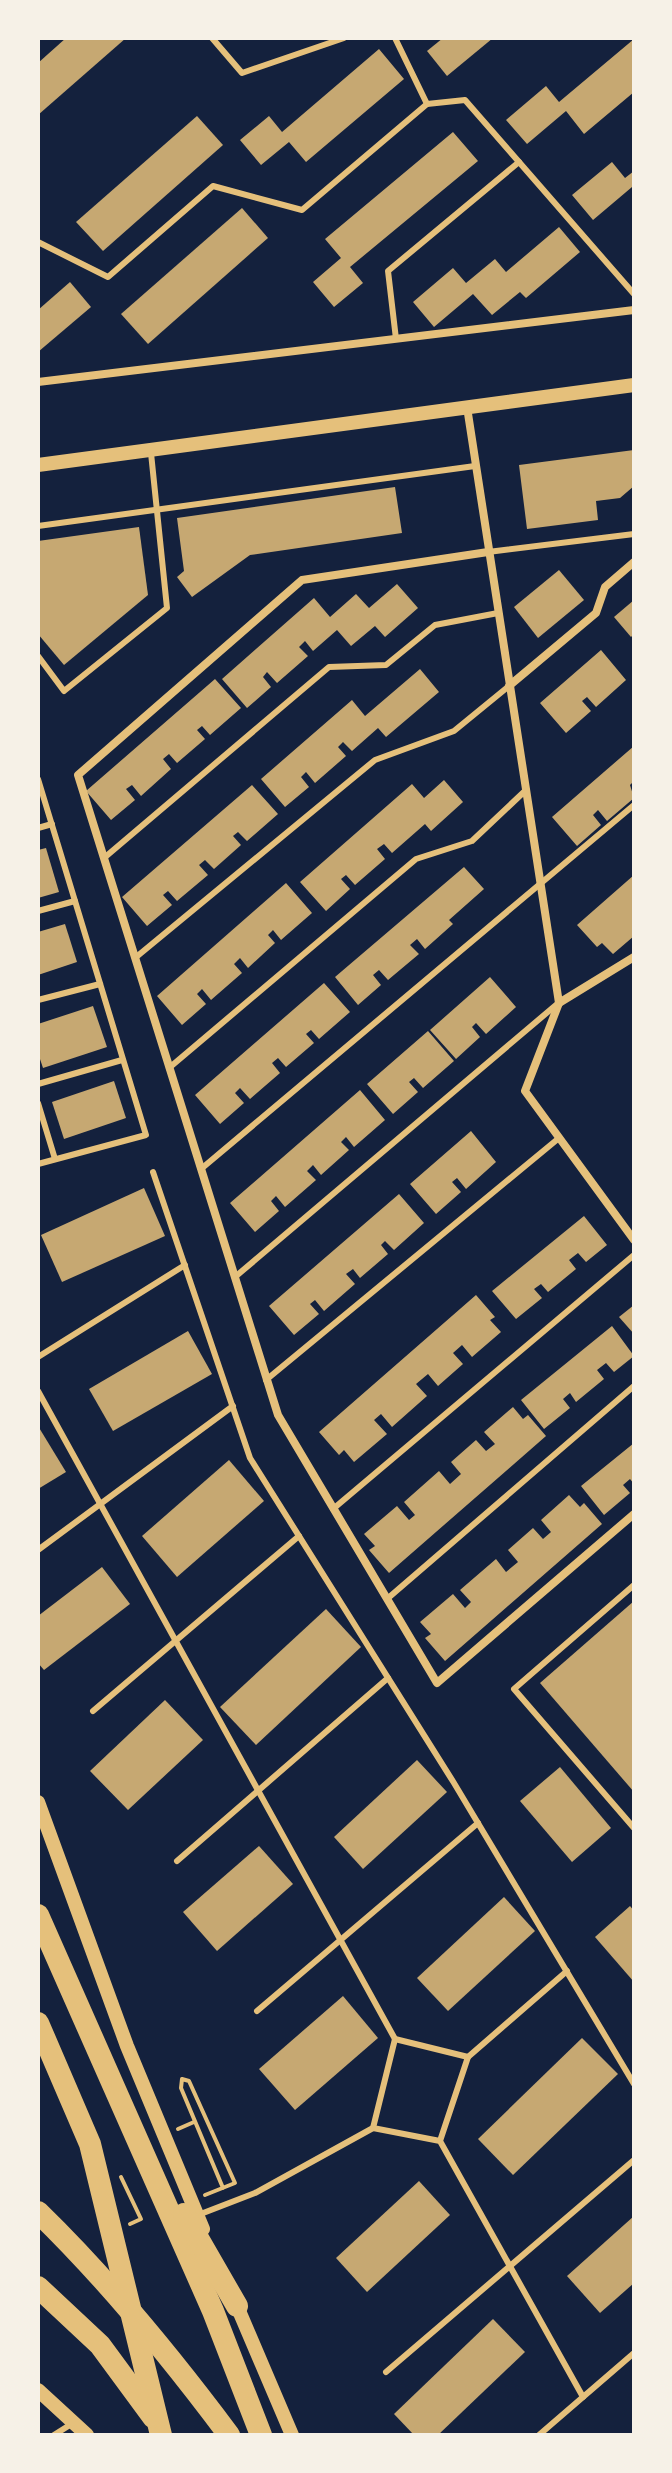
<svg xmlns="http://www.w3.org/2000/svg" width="672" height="2473" font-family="'Archivo Narrow',sans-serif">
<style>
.building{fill:#c6a872}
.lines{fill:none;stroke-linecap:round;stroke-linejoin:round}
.path{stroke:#e5c07b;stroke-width:4}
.service{stroke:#e5c07b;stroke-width:6}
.minor{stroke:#e5c07b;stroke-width:8}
.tertiary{stroke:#e5c07b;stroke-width:14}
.trunk{stroke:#e5c07b;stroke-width:22}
</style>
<rect width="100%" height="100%" fill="#14213d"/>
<!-- building -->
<g class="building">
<polygon points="66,38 126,38 38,115 38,63"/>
<polygon points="443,38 493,38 447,76 427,51"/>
<polygon points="634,39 634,92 584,134 566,111 527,144 506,120 546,86 559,102"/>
<polygon points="379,49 404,79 306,162 289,142 261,165 240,140 269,116 282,132"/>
<polygon points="197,116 223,145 103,251 76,222"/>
<polygon points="453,132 478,161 350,267 363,283 334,307 313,282 341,258 325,239"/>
<polygon points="612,162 625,178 634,171 634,190 632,187 593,220 572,195"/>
<polygon points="242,208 268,238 148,344 121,314"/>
<polygon points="559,227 580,252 526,298 520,292 492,315 473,294 434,327 413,302 453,268 466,283 495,259 506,272"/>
<polygon points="70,282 91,307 38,352 38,310"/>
<polygon points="634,450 634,486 620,498 596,501 598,520 527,529 519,465"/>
<polygon points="395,487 402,533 250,555 192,597 177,577 184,571 177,518"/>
<polygon points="139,527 148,595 64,665 38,634 38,541"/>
<polygon points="559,570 584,600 538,638 514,607"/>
<polygon points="397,584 418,608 385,637 375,626 351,646 337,630 313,651 305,641 299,647 308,656 277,683 267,672 263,677 271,687 247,708 222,679 314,598 330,617 356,594 369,608"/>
<polygon points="634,600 634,634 631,637 614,617"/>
<polygon points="601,650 626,680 596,707 587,697 582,701 591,711 566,733 540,703"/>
<polygon points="420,669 439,692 386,737 378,728 352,751 343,742 338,747 346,756 315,783 306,772 301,777 309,787 285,807 261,779 352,700 365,716"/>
<polygon points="215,679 241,708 210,735 202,726 197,730 205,739 177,763 169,754 163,759 171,769 141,796 132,785 126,789 135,800 111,820 86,791"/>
<polygon points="634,746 634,781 630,785 634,798 607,821 598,810 593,815 601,825 577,846 552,817"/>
<polygon points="444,780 463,802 431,831 425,824 392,853 384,844 377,849 385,859 355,885 346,875 341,879 350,889 326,911 300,882 412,784 424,798"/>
<polygon points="252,785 278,814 247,841 238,832 233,836 241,845 214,869 205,860 199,865 208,875 177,901 168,891 163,895 172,905 147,926 122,897"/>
<polygon points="46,848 59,892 38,898 38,850"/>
<polygon points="464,867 484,889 449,920 453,924 425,949 417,939 410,945 419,954 388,980 379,970 373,975 381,985 358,1005 335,977"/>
<polygon points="634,875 634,936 613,954 602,943 597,947 577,925"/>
<polygon points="286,883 312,913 281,940 273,930 268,935 275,943 248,968 240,958 234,964 242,973 211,1000 202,989 197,994 206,1004 182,1025 157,996"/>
<polygon points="65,924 77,962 38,975 38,932"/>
<polygon points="490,977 516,1007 486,1034 476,1023 472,1027 480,1037 456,1059 430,1030"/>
<polygon points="324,983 350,1012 319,1039 311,1030 306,1034 314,1043 286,1067 278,1058 272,1063 280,1073 250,1099 240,1088 235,1093 244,1103 220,1124 195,1095"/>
<polygon points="93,1006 107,1047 43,1068 38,1053 38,1024"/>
<polygon points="428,1031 454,1061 423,1088 414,1078 409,1082 418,1092 393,1114 367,1084"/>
<polygon points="114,1081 126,1118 64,1139 52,1102"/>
<polygon points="360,1090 385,1120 354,1147 346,1137 341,1142 349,1150 321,1175 313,1165 307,1171 316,1180 285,1207 276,1196 271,1201 279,1211 255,1232 230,1203"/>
<polygon points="471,1131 496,1162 466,1189 457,1178 452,1182 461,1192 436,1214 410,1184"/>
<polygon points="144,1188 165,1236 62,1282 41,1235"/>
<polygon points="399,1194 424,1223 394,1250 385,1241 381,1245 388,1254 360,1278 353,1269 346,1274 355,1284 324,1311 315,1300 310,1304 319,1314 294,1335 269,1306"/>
<polygon points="584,1216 607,1245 586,1262 578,1253 569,1260 576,1269 548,1292 541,1284 534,1289 542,1298 516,1319 492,1291"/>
<polygon points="476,1295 495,1317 490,1320 501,1332 472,1357 462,1345 453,1353 463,1364 438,1386 428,1374 416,1384 427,1396 392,1427 381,1414 374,1420 387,1434 354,1462 344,1450 339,1455 319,1432"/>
<polygon points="634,1305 634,1334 619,1317"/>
<polygon points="612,1326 634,1356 614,1372 606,1363 597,1370 604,1379 576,1402 570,1393 563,1399 570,1408 544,1429 521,1400"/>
<polygon points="188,1331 212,1374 113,1431 89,1389"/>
<polygon points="513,1407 523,1419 528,1415 546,1436 389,1573 369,1550 375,1546 364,1534 397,1506 409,1520 415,1515 404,1502 439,1471 450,1484 461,1474 451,1462 476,1440 486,1451 495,1444 484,1432"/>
<polygon points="38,1426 66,1472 38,1489"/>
<polygon points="634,1443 634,1484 630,1479 623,1485 630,1493 604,1515 581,1486"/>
<polygon points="229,1460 264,1501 177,1577 142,1536"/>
<polygon points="569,1495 580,1507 584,1503 602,1524 445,1661 425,1638 431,1634 420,1622 453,1594 465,1608 471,1602 460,1590 496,1559 506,1572 518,1562 508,1550 533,1528 543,1539 551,1532 541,1520"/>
<polygon points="102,1567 130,1604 44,1670 38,1663 38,1616"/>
<polygon points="634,1601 634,1792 540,1683"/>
<polygon points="326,1609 361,1647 256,1745 220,1707"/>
<polygon points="165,1700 203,1740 128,1810 90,1771"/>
<polygon points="417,1760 447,1792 363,1869 334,1837"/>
<polygon points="560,1767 611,1828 572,1862 520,1801"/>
<polygon points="259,1846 293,1884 217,1951 183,1912"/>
<polygon points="504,1897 535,1931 448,2011 417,1978"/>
<polygon points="630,1906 634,1911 634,1982 595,1937"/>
<polygon points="343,1996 378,2038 295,2110 259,2069"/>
<polygon points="582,2038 618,2074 513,2175 478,2139"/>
<polygon points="419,2181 450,2215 367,2292 336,2258"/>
<polygon points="634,2216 634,2283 600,2313 567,2276"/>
<polygon points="493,2319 525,2352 438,2435 414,2435 394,2414"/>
</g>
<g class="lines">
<!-- path -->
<g class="path">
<polyline points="178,2129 194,2122"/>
<polyline points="121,2177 141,2219 130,2224"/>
<polyline points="205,2195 235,2183 189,2081 182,2079 181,2088 223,2188"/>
</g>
<!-- service -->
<g class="service">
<polyline points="212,38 242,73 344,38"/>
<polyline points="395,38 427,104"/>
<polyline points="38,242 108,277 213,186 302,210 427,104 465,100 634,294"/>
<polyline points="396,339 388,271 519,162"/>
<polyline points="38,526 475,466"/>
<polyline points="488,552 634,534"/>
<polyline points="38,656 64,691 167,608 151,453"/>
<polyline points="38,779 146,1135 38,1164"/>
<polyline points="38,828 52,824"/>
<polyline points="104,858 329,667 386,665 435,625 498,613"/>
<polyline points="38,911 75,901"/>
<polyline points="135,958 375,760 454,731 509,686"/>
<polyline points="38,1000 100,984"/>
<polyline points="169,1068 416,859 472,841 526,790"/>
<polyline points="38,1084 122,1060"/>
<polyline points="38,1103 55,1159"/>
<polyline points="201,1169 634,805"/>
<polyline points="153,1172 250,1458 454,1783 634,2084"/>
<polyline points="235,1277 556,1005"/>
<polyline points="38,1357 185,1265"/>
<polyline points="266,1380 559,1138"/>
<polyline points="38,1391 395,2039"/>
<polyline points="333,1509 634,1255"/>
<polyline points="38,1550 233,1406"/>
<polyline points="634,1585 514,1689 634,1828"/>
<polyline points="387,1599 634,1386"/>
<polyline points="93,1711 299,1536"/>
<polyline points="177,1861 388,1678"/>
<polyline points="257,2011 478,1823"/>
<polyline points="468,2057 567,1971"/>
<polyline points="440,2141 373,2128 395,2039 468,2057 440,2141 583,2397"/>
<polyline points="198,2215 255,2193 373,2128"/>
<polyline points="386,2372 634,2160"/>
<polyline points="54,2435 73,2423"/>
<polyline points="539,2435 634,2353"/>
</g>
<!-- minor -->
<g class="minor">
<polyline points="38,382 634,310"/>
<polyline points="467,407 559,1003 525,1091 634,1240"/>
<polyline points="488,552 302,580 78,775 278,1415 437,1683 634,1514"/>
<polyline points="509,686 596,613 605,587 634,562"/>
<polyline points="559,1003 634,957"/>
</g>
<!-- tertiary -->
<g class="tertiary">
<polyline points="38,465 634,385"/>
<polyline points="38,1802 127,2046 203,2229"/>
<polyline points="234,2299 292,2435"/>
<polyline points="38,2390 87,2435"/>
</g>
<!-- trunk -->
<g class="trunk">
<polyline points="38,1915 213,2311 261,2435"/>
<polyline points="38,2023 90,2144 161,2435"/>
<path d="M 38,2212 C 109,2281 170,2356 229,2435"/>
<polyline points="184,2214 237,2306"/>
<polyline points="38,2287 100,2345 153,2417"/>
</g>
</g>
<!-- border -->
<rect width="672" height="2473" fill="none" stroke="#f6f1e7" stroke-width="80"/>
</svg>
